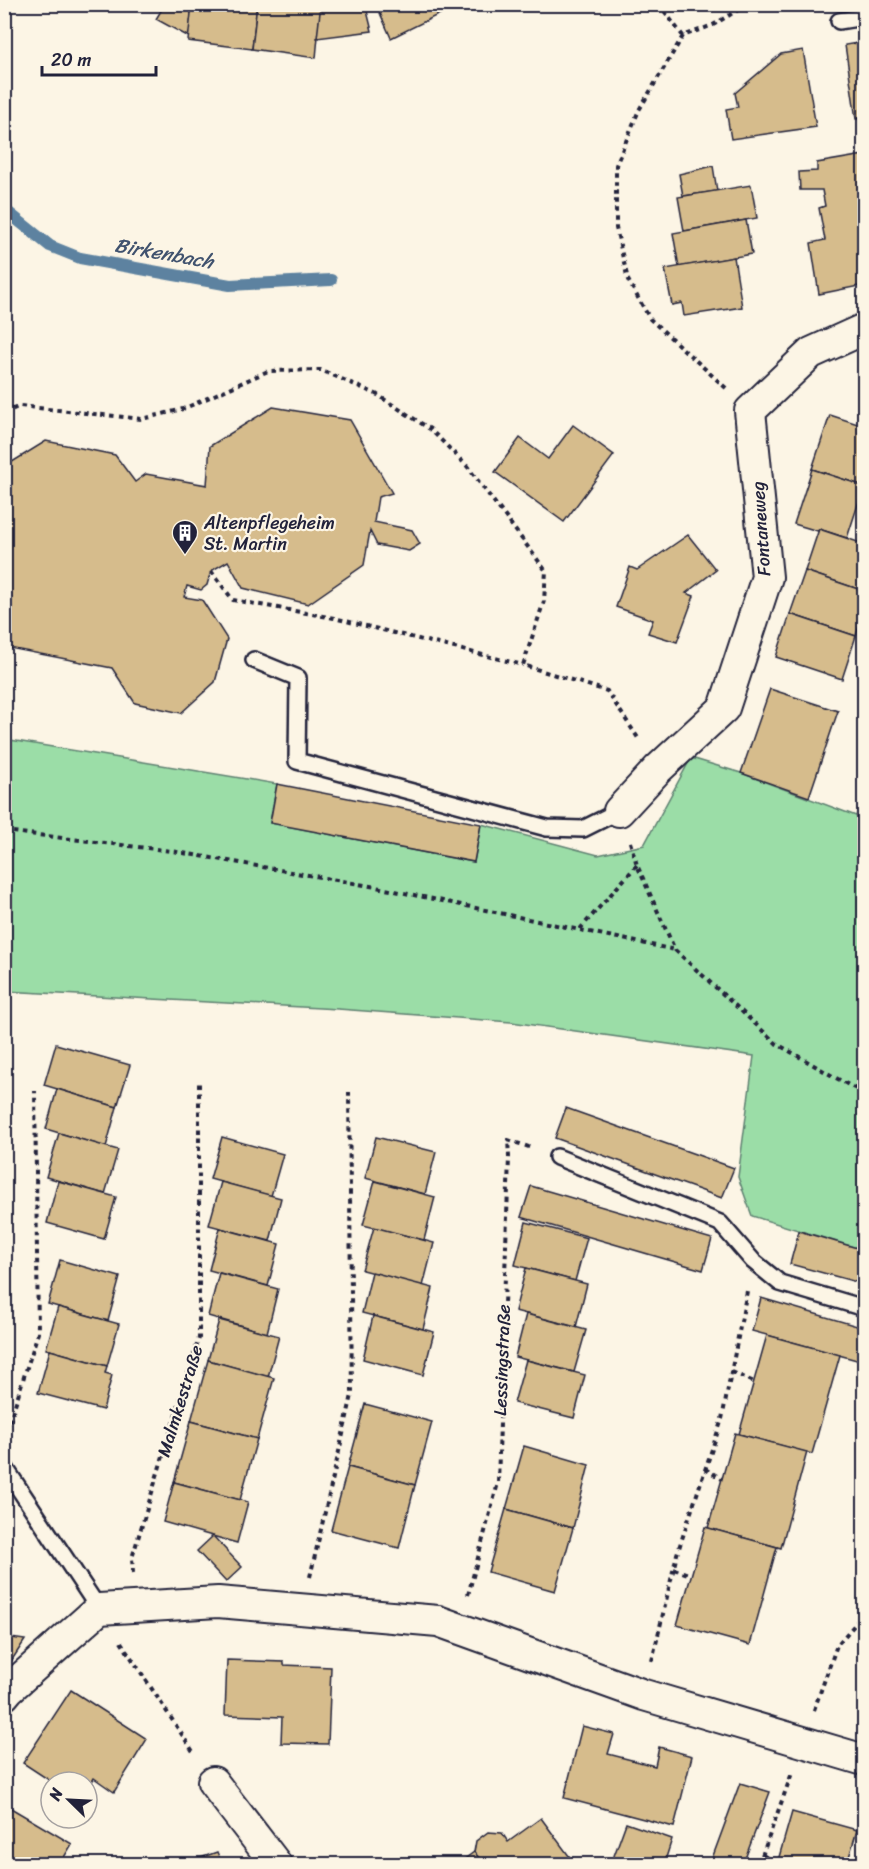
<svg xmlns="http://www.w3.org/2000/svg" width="869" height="1869" font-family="Sriracha,sans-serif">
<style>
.green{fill:#9bdda7;stroke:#5e8071;stroke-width:1.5}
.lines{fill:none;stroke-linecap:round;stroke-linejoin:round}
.stream{stroke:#5d82a0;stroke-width:12}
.building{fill:#d6bc8c;stroke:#22223b;stroke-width:1.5}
.service-casing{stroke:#22223b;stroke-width:20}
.minor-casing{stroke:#22223b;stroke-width:34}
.path{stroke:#22223b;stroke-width:4;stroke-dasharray:4.5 4.5;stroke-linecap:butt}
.service{stroke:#fcf5e5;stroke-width:15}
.minor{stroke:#fcf5e5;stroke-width:30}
.labels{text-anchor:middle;stroke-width:4.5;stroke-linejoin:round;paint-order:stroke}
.poi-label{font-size:18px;fill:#22223b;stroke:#fcf5e5;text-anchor:start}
.street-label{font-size:18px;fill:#22223b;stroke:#fcf5e5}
.water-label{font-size:20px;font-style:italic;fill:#40526e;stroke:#fcf5e5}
</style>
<rect width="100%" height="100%" fill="#fcf5e5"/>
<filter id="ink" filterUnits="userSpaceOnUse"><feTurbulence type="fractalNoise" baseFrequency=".0167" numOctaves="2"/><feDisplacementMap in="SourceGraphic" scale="12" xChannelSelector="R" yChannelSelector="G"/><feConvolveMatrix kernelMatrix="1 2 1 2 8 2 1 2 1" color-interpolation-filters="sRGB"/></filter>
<g filter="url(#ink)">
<!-- green -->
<polygon class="green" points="4,739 277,784 270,823 474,862 481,824 598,855 644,845 691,758 741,773 856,816 864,799 864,1250 752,1216 738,1177 754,1056 511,1022 338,1009 5,991"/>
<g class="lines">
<!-- stream -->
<polyline class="stream" points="4,209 50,246 80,258 230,285 331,280"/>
</g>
<!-- building -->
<g class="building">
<polygon points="165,4 192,4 189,37 156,19"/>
<polygon points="192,4 257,4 252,49 188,41"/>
<polygon points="257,4 321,4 316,58 252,49"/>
<polygon points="321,4 376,4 378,9 367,11 372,31 317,38"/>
<polygon points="376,4 447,4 450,9 391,38"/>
<polygon points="864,42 864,118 856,119 845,45"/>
<polygon points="803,50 816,127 731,139 726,109 738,107 735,93 781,54"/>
<polygon points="864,155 864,285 819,294 811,243 825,240 819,208 825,206 822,190 800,190 799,172 817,171 817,163"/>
<polygon points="713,166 717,191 683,196 679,174"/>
<polygon points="751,185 757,218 684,231 678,197"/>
<polygon points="746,220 752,254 679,267 673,233"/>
<polygon points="734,257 742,307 684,316 682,303 672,305 665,269"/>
<polygon points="273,407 350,420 392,493 378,497 374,522 412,530 420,544 409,551 377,545 370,531 364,565 308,604 243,588 228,561 211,571 207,585 201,590 187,586 184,597 202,600 227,639 215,682 181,713 135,703 112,668 4,647 4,467 46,441 115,455 135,482 146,474 207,485 210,446"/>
<polygon points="830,415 864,426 864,486 812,469"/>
<polygon points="573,425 614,455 564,522 495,472 520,438 548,459"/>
<polygon points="812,469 864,486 847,538 819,529 818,531 794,524"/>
<polygon points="819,529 864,544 864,591 805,571"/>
<polygon points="688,535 716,570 686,593 694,596 677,642 648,633 653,620 616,607 630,567 637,570"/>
<polygon points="805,571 864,591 864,609 856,636 790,614"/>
<polygon points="790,614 856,636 842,679 776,657"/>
<polygon points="770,689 838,711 809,797 741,773"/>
<polygon points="277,784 481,824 474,862 270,823"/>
<polygon points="56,1044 130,1065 117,1107 44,1085"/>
<polygon points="57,1089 117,1107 106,1147 46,1129"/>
<polygon points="566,1108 734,1168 722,1198 555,1138"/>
<polygon points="59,1133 118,1150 105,1194 46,1177"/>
<polygon points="222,1137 283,1154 271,1196 210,1179"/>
<polygon points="376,1137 436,1152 425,1194 365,1178"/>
<polygon points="58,1181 116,1197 104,1239 47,1223"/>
<polygon points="375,1181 435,1197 424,1240 363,1225"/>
<polygon points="221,1182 281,1198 270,1241 209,1225"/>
<polygon points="531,1186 712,1239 703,1270 521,1217"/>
<polygon points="526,1222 587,1238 575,1281 515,1265"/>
<polygon points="374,1227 434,1243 423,1286 362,1270"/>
<polygon points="220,1228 279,1244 268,1286 209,1270"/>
<polygon points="799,1231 864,1250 864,1284 790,1264"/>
<polygon points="60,1260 120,1277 108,1321 48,1304"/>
<polygon points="526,1268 587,1284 576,1327 515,1311"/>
<polygon points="372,1272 433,1288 423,1329 362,1313"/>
<polygon points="219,1273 278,1289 267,1333 208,1316"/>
<polygon points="761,1298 864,1328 864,1362 752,1331"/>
<polygon points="58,1307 119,1324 107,1366 46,1349"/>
<polygon points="526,1314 586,1330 574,1372 515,1357"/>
<polygon points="373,1316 434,1332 423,1375 363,1359"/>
<polygon points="219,1320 279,1336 268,1377 208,1360"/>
<polygon points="767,1335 840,1355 812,1454 739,1434"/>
<polygon points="50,1350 107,1366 105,1373 112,1375 103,1410 38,1393"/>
<polygon points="208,1360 274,1378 257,1439 191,1421"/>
<polygon points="526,1360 585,1375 574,1418 514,1403"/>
<polygon points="365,1404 432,1422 415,1485 348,1467"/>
<polygon points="191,1421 257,1439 240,1500 174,1482"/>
<polygon points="735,1433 807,1452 781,1548 708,1528"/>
<polygon points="524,1446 589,1465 573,1528 506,1509"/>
<polygon points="348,1467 415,1485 399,1548 331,1530"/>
<polygon points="174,1482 248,1502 237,1543 163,1522"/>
<polygon points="506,1509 573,1528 555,1591 488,1572"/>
<polygon points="705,1527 777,1547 750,1645 677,1625"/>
<polygon points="213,1536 242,1567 226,1582 197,1551"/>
<polygon points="4,1637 25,1640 4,1672"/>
<polygon points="227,1660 284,1662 284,1665 331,1667 328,1744 281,1743 282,1717 225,1715"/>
<polygon points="71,1690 147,1739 114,1792 94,1778 87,1790 87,1782 52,1782 23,1763"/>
<polygon points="582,1726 614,1734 608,1754 655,1766 659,1747 692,1756 674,1827 564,1798"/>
<polygon points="740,1783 770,1792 743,1864 710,1864"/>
<polygon points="4,1804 72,1844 60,1864 4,1864"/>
<polygon points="792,1812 857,1830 847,1864 777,1864"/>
<polygon points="541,1818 575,1864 484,1864 474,1852 476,1841 488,1832 502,1833 508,1842"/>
<polygon points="626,1823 672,1839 664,1864 611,1864"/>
<polygon points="217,1852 222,1864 184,1864"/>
<polygon points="474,1852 484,1864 458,1864"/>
</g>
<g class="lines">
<defs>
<g id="service">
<polyline points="839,21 864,17"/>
<polyline points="254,660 298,678 297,761 547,828 583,829 619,811"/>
<polyline points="557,1157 720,1223 753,1261 780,1283 864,1308"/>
<polyline points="4,1466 99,1609"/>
</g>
<g id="minor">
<polyline points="619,811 658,769 724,708 767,577 750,411 811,353 864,329"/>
<polyline points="4,1695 9,1689 99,1609 218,1602 438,1621 644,1695 864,1760"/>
<polyline points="213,1782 276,1864"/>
</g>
</defs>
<!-- service casing -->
<use href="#service" class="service-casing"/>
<!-- minor casing -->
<use href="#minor" class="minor-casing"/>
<!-- path -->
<g class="path">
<polyline points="659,4 683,36"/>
<polyline points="726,388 650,319 628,280 616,228 616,165 639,110 683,36 713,25 748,4"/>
<polyline points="4,413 20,406 142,419 183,409 268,371 321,370 376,394 430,429 467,466 546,571 544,601 523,665 607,691 640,741"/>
<polyline points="211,571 233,600 334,618 523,665"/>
<polyline points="4,831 172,851 376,887 675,950"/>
<polyline points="630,842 637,865 675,950 777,1044 852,1087 864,1092"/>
<polyline points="580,929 637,865"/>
<polyline points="732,1372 754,1382"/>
<polyline points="4,1439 38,1333 35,1091"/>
<polyline points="705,1469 722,1479"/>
<polyline points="674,1569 691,1575"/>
<polyline points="133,1573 132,1558 199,1338 199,1083"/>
<polyline points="310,1577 352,1395 349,1092"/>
<polyline points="468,1595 498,1483 509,1157 508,1140 532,1148"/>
<polyline points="121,1642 194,1753"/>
<polyline points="652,1661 677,1554 722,1419 747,1291"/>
<polyline points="814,1710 837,1645 864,1614"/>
<polyline points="763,1855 775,1864"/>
<polyline points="759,1864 792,1773"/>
</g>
<!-- service -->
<use href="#service" class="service"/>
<!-- minor -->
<use href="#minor" class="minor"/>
</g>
</g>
<!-- icons -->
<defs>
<symbol id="building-pin" viewBox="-11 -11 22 30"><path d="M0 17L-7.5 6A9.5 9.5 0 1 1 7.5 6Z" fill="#22223b" stroke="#fcf5e5"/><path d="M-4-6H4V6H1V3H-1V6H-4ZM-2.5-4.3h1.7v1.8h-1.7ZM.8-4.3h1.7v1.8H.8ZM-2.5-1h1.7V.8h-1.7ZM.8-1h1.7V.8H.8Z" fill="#fff"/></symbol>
</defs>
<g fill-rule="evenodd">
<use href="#building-pin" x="170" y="518" width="30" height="40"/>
</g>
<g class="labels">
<!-- poi labels -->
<g class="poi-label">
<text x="204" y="529">Altenpflegeheim<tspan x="204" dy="21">St. Martin</tspan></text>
</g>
<!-- street labels -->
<g class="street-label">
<text transform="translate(761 529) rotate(-94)" y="6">Fontaneweg</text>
<text transform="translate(502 1360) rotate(-88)" y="6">Lessingstraße</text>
<text transform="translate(180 1401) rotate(-73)" y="6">Malmkestraße</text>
</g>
<!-- water labels -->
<g class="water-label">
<text transform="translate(164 253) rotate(10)" y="7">Birkenbach</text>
</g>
</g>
<!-- margin -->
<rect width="869" height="1869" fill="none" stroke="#fcf5e5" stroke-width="24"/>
<rect x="12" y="12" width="845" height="1845" fill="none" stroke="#22223b" stroke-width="2" filter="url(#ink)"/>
<!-- north arrow -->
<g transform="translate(69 1800) rotate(294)"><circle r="28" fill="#fcf5e5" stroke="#a5a1a1" stroke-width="1.5"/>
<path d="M0-4.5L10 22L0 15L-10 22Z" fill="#22223b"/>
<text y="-9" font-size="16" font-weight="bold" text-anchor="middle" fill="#22223b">N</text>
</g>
<!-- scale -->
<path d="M42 66v9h114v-9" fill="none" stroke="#22223b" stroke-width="3"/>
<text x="51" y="66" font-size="18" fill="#22223b" stroke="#fcf5e5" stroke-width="4.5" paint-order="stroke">20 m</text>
</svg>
